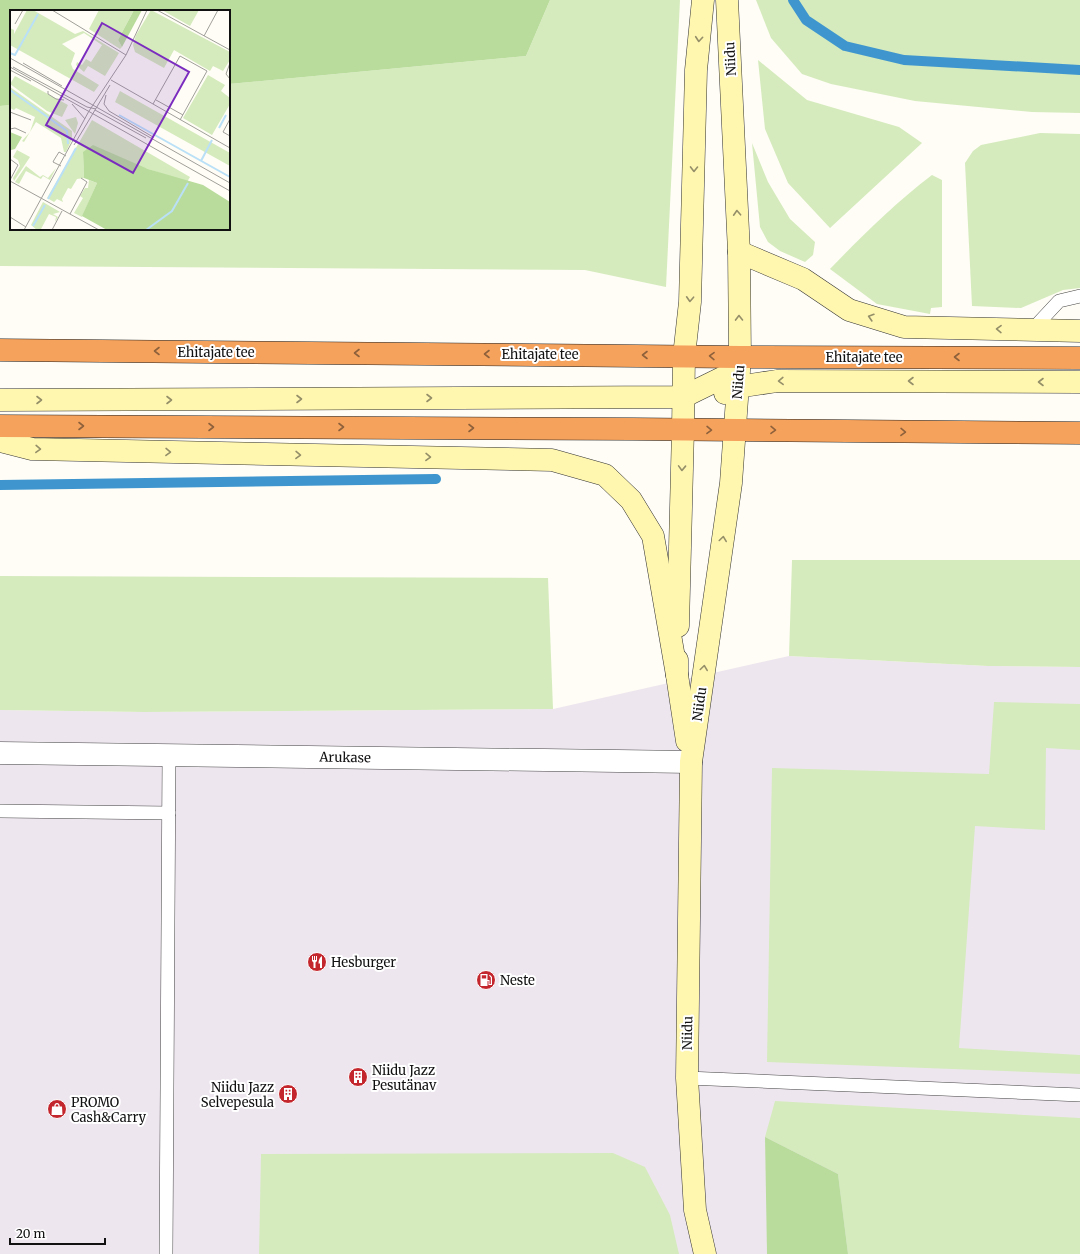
<svg xmlns="http://www.w3.org/2000/svg" width="1080" height="1254" font-family="Merriweather,serif">
<style>
.industrial{fill:#eee6ef}
.green{fill:#d5ebbd}
.forest{fill:#b9dc9c}
.lines{fill:none;stroke-linecap:round;stroke-linejoin:round}
.stream{stroke:#3f96cf;stroke-width:10}
.lane-casing{stroke:#444;stroke-width:14}
.street-casing{stroke:#444;stroke-width:23}
.secondary-casing{stroke:#333;stroke-width:23}
.highway-casing{stroke:#222;stroke-width:23}
.lane{stroke:#fff;stroke-width:13}
.street{stroke:#fff;stroke-width:22}
.secondary{stroke:#fff6b0;stroke-width:22}
.highway{stroke:#f5a25d;stroke-width:22}
.oneway{stroke:#948f68}
.oneway2{stroke:#8e613b}
.labels{text-anchor:middle;stroke-width:4;stroke-linejoin:round;paint-order:stroke}
.street-label{font-size:13px;fill:#111;stroke:#fff}
.poi-label{font-size:13px;fill:#111;stroke:#fff;text-anchor:start}
.inset-river{fill:none;stroke:#b9e0f7;stroke-width:2}
.inset-road{fill:none;stroke:#a09f9a;stroke-width:1}
.view{fill:#7b2cbf;fill-opacity:0.15;stroke:#7b2cbf;stroke-width:2}
.inset-edge{fill:none;stroke:#111;stroke-width:2}
</style>
<rect width="100%" height="100%" fill="#fffdf5"/>
<!-- industrial -->
<polygon class="industrial" points="789,656 988,666 1080,667 1080,1254 0,1254 0,710 144,712 553,709"/>
<!-- green -->
<g class="green">
<polygon points="550,0 680,0 666,287 585,270 0,266 0,106 11,105 11,229 229,229 229,84 526,56"/>
<polygon points="756,0 1080,0 1080,113 1032,112 915,101 831,84 802,74 771,38"/>
<polygon points="758,60 807,100 899,127 922,143 830,228 788,183 765,129"/>
<polygon points="1040,133 1080,134 1080,288 1063,290 1021,308 972,306 965,163 973,151 981,145"/>
<polygon points="752,143 768,182 790,219 815,242 813,255 805,262 780,251 768,242 760,227"/>
<path d="M 932,175 L 942,180 L 942,307 L 931,308 L 930,314 L 877,304 L 830,269 C 862,236 895,203 932,175 Z"/>
<polygon points="792,560 1080,560 1080,667 988,666 789,656"/>
<polygon points="0,576 548,578 553,709 144,712 0,710"/>
<polygon points="994,702 1080,704 1080,750 1046,748 1045,830 975,826 959,1048 1080,1055 1080,1074 767,1062 772,768 989,774"/>
<polygon points="775,1101 1080,1118 1080,1254 848,1254 838,1174 765,1137"/>
<polygon points="613,1153 645,1167 670,1215 679,1254 259,1254 261,1154"/>
</g>
<!-- forest -->
<g class="forest">
<polygon points="0,0 550,0 526,56 229,84 229,11 11,11 11,105 0,106"/>
<polygon points="765,1137 838,1174 848,1254 767,1254"/>
</g>
<g class="lines">
<!-- stream -->
<g class="stream">
<polyline points="793,0 806,20 845,46 904,60 1080,70"/>
<polyline points="0,485 436,479"/>
</g>
<defs>
<g id="lane">
<polyline points="1032,330 1059,301 1080,296"/>
<polyline points="0,811 169,813"/>
<polyline points="687,1078 1080,1095"/>
<polyline points="166,1254 169,755"/>
</g>
<polyline id="street" points="0,753 691,762"/>
<g id="secondary">
<polyline points="739,252 803,279 849,310 904,327 1080,331"/>
<polyline points="725,393 737,387 777,381 1080,382"/>
<polyline points="0,400 683,397 738,370"/>
<polyline points="0,441 32,449 552,460 605,475 631,500 653,536 677,675"/>
<polyline points="678,626 683,429 684,356 690,302 696,70 703,0"/>
<polyline points="677,660 677,675 687,741"/>
<polyline points="705,1254 695,1210 687,1078 691,762 731,483 740,357 739,252 727,0"/>
</g>
<g id="highway">
<polyline points="0,350 740,357 1080,358"/>
<polyline points="0,426 633,429 1080,433"/>
</g>
</defs>
<!-- lane casing -->
<use href="#lane" class="lane-casing"/>
<!-- street casing -->
<use href="#street" class="street-casing"/>
<!-- secondary casing -->
<use href="#secondary" class="secondary-casing"/>
<!-- highway casing -->
<use href="#highway" class="highway-casing"/>
<!-- lane -->
<use href="#lane" class="lane"/>
<!-- street -->
<use href="#street" class="street"/>
<!-- secondary -->
<use href="#secondary" class="secondary"/>
<!-- highway -->
<use href="#highway" class="highway"/>
</g>
<!-- one-way arrows -->
<defs><path id="oneway-chevron" d="M-2-3.5L2.5 0L-2 3.5" fill="none" stroke-width="1.6" stroke-linecap="round" stroke-linejoin="round"/></defs>
<g class="oneway">
<use href="#oneway-chevron" transform="translate(699 39) rotate(95)"/>
<use href="#oneway-chevron" transform="translate(694 169) rotate(91)"/>
<use href="#oneway-chevron" transform="translate(737 213) rotate(-93)"/>
<use href="#oneway-chevron" transform="translate(690 299) rotate(93)"/>
<use href="#oneway-chevron" transform="translate(871 317) rotate(-163)"/>
<use href="#oneway-chevron" transform="translate(739 318) rotate(-91)"/>
<use href="#oneway-chevron" transform="translate(999 329) rotate(-179)"/>
<use href="#oneway-chevron" transform="translate(781 381) rotate(178)"/>
<use href="#oneway-chevron" transform="translate(911 381) rotate(-180)"/>
<use href="#oneway-chevron" transform="translate(1041 382) rotate(-180)"/>
<use href="#oneway-chevron" transform="translate(429 398)"/>
<use href="#oneway-chevron" transform="translate(299 399)"/>
<use href="#oneway-chevron" transform="translate(39 400)"/>
<use href="#oneway-chevron" transform="translate(169 400)"/>
<use href="#oneway-chevron" transform="translate(38 449) rotate(2)"/>
<use href="#oneway-chevron" transform="translate(168 452) rotate(1)"/>
<use href="#oneway-chevron" transform="translate(298 455) rotate(1)"/>
<use href="#oneway-chevron" transform="translate(428 457) rotate(1)"/>
<use href="#oneway-chevron" transform="translate(682 468) rotate(92)"/>
<use href="#oneway-chevron" transform="translate(723 539) rotate(-82)"/>
<use href="#oneway-chevron" transform="translate(704 668) rotate(-82)"/>
</g>
<g class="oneway2">
<use href="#oneway-chevron" transform="translate(157 351) rotate(-180)"/>
<use href="#oneway-chevron" transform="translate(357 353) rotate(-180)"/>
<use href="#oneway-chevron" transform="translate(487 354) rotate(-180)"/>
<use href="#oneway-chevron" transform="translate(645 355) rotate(-180)"/>
<use href="#oneway-chevron" transform="translate(712 356) rotate(-179)"/>
<use href="#oneway-chevron" transform="translate(957 357) rotate(-180)"/>
<use href="#oneway-chevron" transform="translate(81 426)"/>
<use href="#oneway-chevron" transform="translate(211 427)"/>
<use href="#oneway-chevron" transform="translate(341 427)"/>
<use href="#oneway-chevron" transform="translate(471 428)"/>
<use href="#oneway-chevron" transform="translate(709 430) rotate(1)"/>
<use href="#oneway-chevron" transform="translate(773 430) rotate(1)"/>
<use href="#oneway-chevron" transform="translate(903 432) rotate(1)"/>
</g>
<!-- icons -->
<defs>
<symbol id="restaurant-disc" viewBox="-11 -11 22 22"><circle r="9.5" fill="#c4262e" stroke="#fff"/><path d="M-5-6h1v4h1v-4h1v4h1v-4h1v5L-1.5 .5V6h-2V.5L-5-1ZM5-6V6H3V1.5H1.5Q1.5-4 5-6Z" fill="#fff"/></symbol>
<symbol id="fuel-disc" viewBox="-11 -11 22 22"><circle r="9.5" fill="#c4262e" stroke="#fff"/><path d="M-5.5-6h7V0h2V4h1.3V-2.5L3-4.5l.8-.8L6-3V5H2.5V1h-1V6h-7ZM-4.2-4.7v3.2H.2V-4.7Z" fill="#fff"/></symbol>
<symbol id="building-disc" viewBox="-11 -11 22 22"><circle r="9.5" fill="#c4262e" stroke="#fff"/><path d="M-4-6H4V6H1V3H-1V6H-4ZM-2.5-4.3h1.7v1.8h-1.7ZM.8-4.3h1.7v1.8H.8ZM-2.5-1h1.7V.8h-1.7ZM.8-1h1.7V.8H.8Z" fill="#fff"/></symbol>
<symbol id="shop-disc" viewBox="-11 -11 22 22"><circle r="9.5" fill="#c4262e" stroke="#fff"/><path d="M-5-2.5h2.3a2.7 3.5 0 0 1 5.4 0H5L5.5 6h-11ZM-1.5-2.5h3a1.5 2.3 0 0 0-3 0Z" fill="#fff"/></symbol>
</defs>
<g fill-rule="evenodd">
<use href="#restaurant-disc" x="306" y="951" width="22" height="22"/>
<use href="#fuel-disc" x="475" y="969" width="22" height="22"/>
<use href="#building-disc" x="347" y="1066" width="22" height="22"/>
<use href="#building-disc" x="277" y="1083" width="22" height="22"/>
<use href="#shop-disc" x="46" y="1098" width="22" height="22"/>
</g>
<g class="labels">
<!-- street labels -->
<g class="street-label">
<text transform="translate(730 59) rotate(-93)" y="5">Niidu</text>
<text x="216" y="357">Ehitajate tee</text>
<text x="540" y="359">Ehitajate tee</text>
<text x="864" y="362">Ehitajate tee</text>
<text transform="translate(738 382) rotate(-85)" y="5">Niidu</text>
<text transform="translate(699 704) rotate(-82)" y="5">Niidu</text>
<text transform="translate(345 757) rotate(1)" y="5">Arukase</text>
<text transform="translate(687 1033) rotate(-89)" y="5">Niidu</text>
</g>
<!-- poi labels -->
<g class="poi-label">
<text x="331" y="967">Hesburger</text>
<text x="500" y="985">Neste</text>
<text x="372" y="1075">Niidu Jazz<tspan x="372" dy="15">Pesutänav</tspan></text>
<text x="274" y="1092" text-anchor="end">Niidu Jazz<tspan x="274" dy="15">Selvepesula</tspan></text>
<text x="71" y="1107">PROMO<tspan x="71" dy="15">Cash&amp;Carry</tspan></text>
</g>
</g>
<!-- overview -->
<g transform="translate(10 10)">
<rect width="220" height="220" fill="#fffdf5"/>
<path d="M 17,0 L 23,0 L 65,24 L 73,21 L 109,43 L 95,66 L 78,56 L 74,62 L 66,55 L 67,52 L 72,55 L 76,49 L 81,52 L 92,35 L 74,23 L 52,34 L 65,43 L 61,54 L 63,59 L 89,75 L 84,82 L 0,35 L 0,18 L 4,20 L 4,24 ZM 89,0 L 124,0 L 108,30 L 112,37 L 110,39 L 79,19 ZM 141,0 L 220,42 L 220,50 L 213,61 L 203,56 L 200,61 L 164,40 L 154,58 L 125,42 L 123,35 L 126,25 ZM 152,0 L 189,0 L 180,16 ZM 198,65 L 215,75 L 211,81 L 220,88 L 220,94 L 202,125 L 173,108 ZM 5,66 L 58,95 L 52,107 L 37,101 L 0,74 ZM 0,77 L 62,121 L 62,129 L 56,142 L 54,142 L 51,128 L 26,112 L 14,132 L 12,131 L 20,122 L 25,107 L 6,98 L 4,100 L 0,98 ZM 110,81 L 220,143 L 220,156 L 105,92 ZM 66,107 L 68,113 L 65,124 L 55,110 ZM 82,110 L 180,167 L 177,172 L 138,159 L 73,142 L 74,168 L 67,169 L 61,179 L 58,178 L 52,189 L 53,192 L 47,189 L 44,192 L 37,188 ZM 7,140 L 20,147 L 4,171 L 3,168 L 10,156 L 8,150 L 3,147 ZM 16,156 L 30,167 L 33,165 L 38,168 L 46,158 L 40,170 L 33,166 L 31,169 L 16,161 L 9,174 L 5,172 ZM 79,170 L 87,173 L 72,207 L 64,203 L 73,188 L 70,186 L 75,178 L 78,178 ZM 33,192 L 50,202 L 43,204 L 48,207 L 45,212 L 46,207 L 39,204 L 31,219 L 33,220 L 27,220 L 21,215 Z" fill="#d5ebbd"/>
<path d="M 124,0 L 132,0 L 112,37 L 108,30 ZM 0,122 L 12,127 L 5,139 L 1,140 ZM 83,135 L 138,159 L 193,175 L 220,192 L 220,220 L 97,220 L 72,206 L 87,173 L 74,168 L 73,142 Z" fill="#b9dc9c"/>
<path class="inset-river" d="M 0,43 L 5,45 L 28,4M 0,80 L 57,121 L 58,134M 109,105 L 220,167M 209,118 L 216,105M 191,151 L 202,130M 38,189 L 66,138M 23,216 L 35,195M 136,220 L 162,201 L 178,173"/>
<path class="inset-road" d="M 42,0 L 116,45M 147,0 L 220,40M 5,14 L 13,0M 194,26 L 208,0M 0,48 L 220,173M 13,53 L 52,76M 220,53 L 216,64 L 220,69M 0,57 L 220,181M 3,57 L 77,97 L 86,99M 0,60 L 21,71M 101,70 L 220,138M 38,81 L 38,84 L 46,89 L 54,90M 96,85 L 94,94 L 99,101 L 143,127M 146,90 L 173,105M 62,94 L 75,109M 143,94 L 170,46 L 197,61 L 170,110M 85,100 L 136,128M 0,102 L 21,110M 220,109 L 213,122 L 220,126M 0,119 L 5,118 L 16,123M 64,135 L 100,75M 0,149 L 8,155 L 0,170M 51,156 L 43,152 L 44,150 L 49,142 L 56,146M 0,171 L 89,220M 60,204 L 77,172 L 71,168M 0,207 L 16,217M 14,220 L 79,101 L 116,45 L 137,0M 42,220 L 52,201"/>
<path class="view" d="M 92,13 L 179,62 L 123,163 L 36,115 Z"/>
<rect width="220" height="220" class="inset-edge"/>
</g>
<!-- scale -->
<path d="M10 1238v6h95v-6" fill="none" stroke="#111111" stroke-width="2"/>
<text x="16" y="1238" font-size="12" fill="#111111" stroke="#ffffff" stroke-width="3" paint-order="stroke">20 m</text>
</svg>
